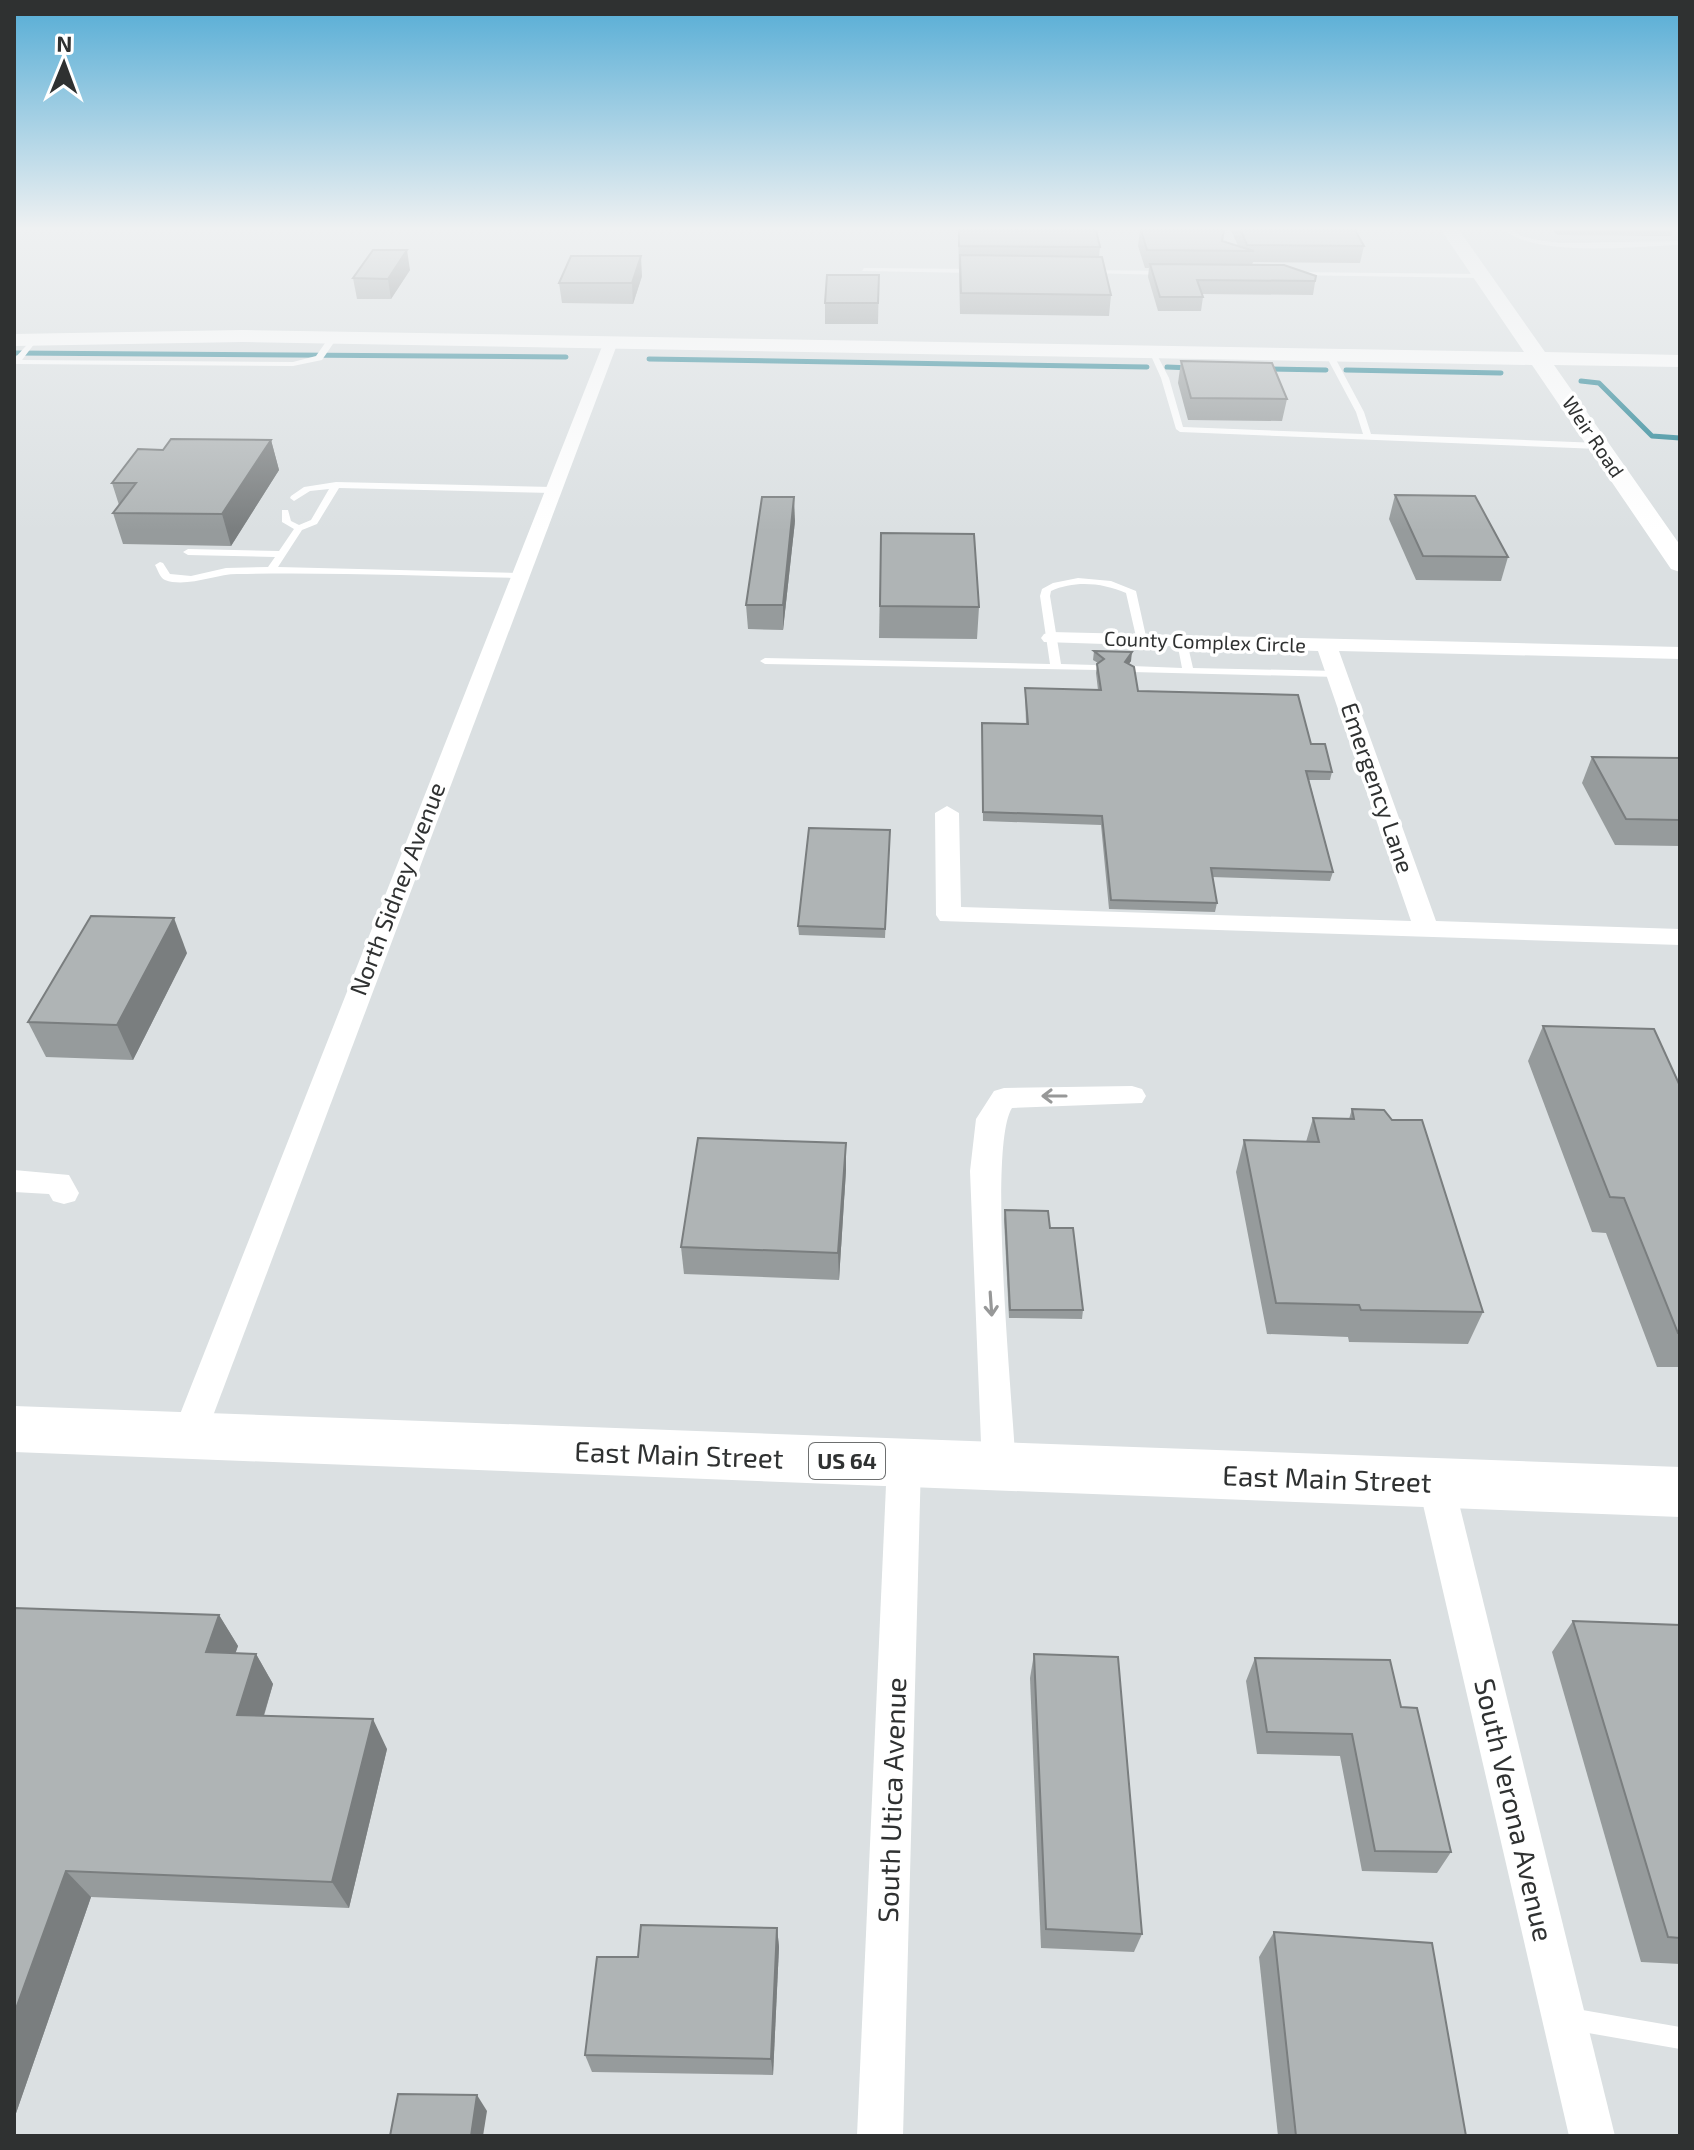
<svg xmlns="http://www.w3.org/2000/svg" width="1694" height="2150" font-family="'Exo 2',sans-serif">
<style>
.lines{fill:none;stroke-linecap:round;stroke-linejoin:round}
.stream{stroke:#1e7f90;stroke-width:5}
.service{fill:#fff;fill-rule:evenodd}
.minor{fill:#fff;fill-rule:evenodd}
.secondary{fill:#fff;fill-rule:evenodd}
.primary{fill:#fff;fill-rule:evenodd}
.wall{fill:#969b9c}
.shaded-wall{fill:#7a7e7f}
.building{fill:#afb4b5;stroke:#7a7e7f;stroke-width:2}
.oneway{stroke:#979898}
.labels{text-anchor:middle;stroke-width:7;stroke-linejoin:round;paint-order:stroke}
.far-street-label{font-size:20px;fill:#2f3131;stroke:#fff}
.shield{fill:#fff;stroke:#6d6f6f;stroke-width:2}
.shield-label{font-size:22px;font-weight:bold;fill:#2f3131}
.street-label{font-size:24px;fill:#2f3131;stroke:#fff}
.near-street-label{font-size:28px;fill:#2f3131;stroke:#fff}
</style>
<rect width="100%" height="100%" fill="#dbe0e2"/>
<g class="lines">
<!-- stream -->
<g class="stream">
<polyline points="14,353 566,357"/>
<polyline points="649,359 1147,367"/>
<polyline points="1167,367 1192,368"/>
<polyline points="1264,369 1326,370"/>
<polyline points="1346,370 1501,373"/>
<polyline points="1581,381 1599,383 1652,436 1680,438"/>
</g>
<!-- service -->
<g class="service">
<path d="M 1504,230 L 1512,230 L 1521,236 L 1537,240 L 1561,243 L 1680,241 L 1680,245 C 1636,246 1538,258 1504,230 Z"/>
<polygon points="864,268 976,269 979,271 976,273 862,271"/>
<polygon points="1088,270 1168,271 1172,273 1168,275 1086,273"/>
<polygon points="1292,272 1481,274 1485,276 1481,278 1290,275"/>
<polygon points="330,336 337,338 322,360 293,366 14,364 14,359 34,337 38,339 22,360 293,362 316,356"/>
<polygon points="1148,349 1154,349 1169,378 1183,427 1363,434 1356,412 1325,354 1329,352 1333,354 1364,412 1371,434 1599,443 1603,446 1599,449 1180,432 1176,429 1161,378"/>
<path d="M 336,482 L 552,487 L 556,490 L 552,493 L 339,488 L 317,524 L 302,530 L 278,567 L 522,573 L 524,575 L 519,578 C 425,576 331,572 237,574 C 216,574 186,588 165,580 C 160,578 158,570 155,565 L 160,562 L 163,563 L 170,574 L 191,576 L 226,568 L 268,567 L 275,557 L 188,555 L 183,552 L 188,549 L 279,551 L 294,529 L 282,522 L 282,510 L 288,510 L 291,521 L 299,525 L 311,520 L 329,489 L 310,491 L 294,501 L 290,498 L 291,496 L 304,487 Z"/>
<path d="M 1078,578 L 1111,581 L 1136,591 L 1147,641 L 1142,644 L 1137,641 L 1126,593 C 1103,583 1075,580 1051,591 L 1050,596 L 1061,664 L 1095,665 L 1100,668 L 1099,670 L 765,664 L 760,661 L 765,658 L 1050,664 L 1040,596 L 1042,589 L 1053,583 Z"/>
<polygon points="1182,639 1187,642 1193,668 1337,671 1342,674 1337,677 1132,672 1127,669 1132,666 1182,668 1177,642"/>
<polygon points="1571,2008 1680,2027 1680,2049 1571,2030 1563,2027 1560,2019 1563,2011"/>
</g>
<!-- minor -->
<g class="minor">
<polygon points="605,339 618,342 205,1437 200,1448 188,1452 176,1448 171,1437"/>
<polygon points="1051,632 1680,647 1680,659 1339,651 1436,921 1680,929 1680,945 940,921 936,915 935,813 947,806 959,813 961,907 1411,921 1318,651 1044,642 1041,638 1044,634"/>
<path d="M 1132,1086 L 1142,1089 L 1146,1096 L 1142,1103 L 1012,1108 C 987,1147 1013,1405 1016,1467 L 1011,1478 L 999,1482 L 987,1478 L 982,1467 L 970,1171 L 976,1119 L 994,1091 L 1004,1088 Z"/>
<polygon points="14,1170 69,1175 79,1193 75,1201 64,1204 53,1201 49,1194 14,1192"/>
<polygon points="904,1448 916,1452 921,1463 903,2136 857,2136 887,1463 892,1452"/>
<polygon points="1436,1467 1448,1472 1454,1483 1615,2136 1569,2136 1418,1483 1424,1472"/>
</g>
<!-- secondary -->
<polygon class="secondary" points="1441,230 1459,230 1545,352 1680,355 1680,367 1554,365 1680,545 1680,572 1671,569 1532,365 243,342 14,346 14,334 243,330 1524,352"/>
<!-- primary -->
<polygon class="primary" points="14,1406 1680,1467 1680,1517 14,1452"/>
</g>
<!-- wall -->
<g class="wall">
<polygon points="958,230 1100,247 1099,257 1111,295 1109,316 960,314"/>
<polygon points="1140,230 1222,241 1238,246 1231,230 1355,230 1364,246 1360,263 1253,262 1252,265 1316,276 1313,295 1202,294 1203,297 1201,311 1158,311 1148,277 1149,268 1145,268 1138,246"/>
<polygon points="1553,230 1673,230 1671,236 1557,235"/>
<polygon points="410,270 391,299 357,299 353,278"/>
<polygon points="879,275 878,324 825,324 825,303"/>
<polygon points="642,276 633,304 562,303 559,283"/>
<polygon points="1181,361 1287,399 1282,421 1188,420 1178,383"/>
<polygon points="271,440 279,470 231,546 123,544 113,513 119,505 112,483 163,450"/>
<polygon points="1395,495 1508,557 1501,581 1416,580 1389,519"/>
<polygon points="795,521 783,630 748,629 746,605"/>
<polygon points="881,533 979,607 977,639 879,638"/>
<polygon points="1094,651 1131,661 1129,664 1138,691 1311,744 1332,772 1330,780 1309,780 1333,872 1330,881 1212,877 1217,903 1215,912 1109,909 1101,825 983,821 982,723 1026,724 1025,688 1098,690 1096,673 1097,664 1098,663 1093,660"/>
<polygon points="1592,757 1680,758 1680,846 1615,845 1582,783"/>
<polygon points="890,830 885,938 799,935 798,926"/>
<polygon points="187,953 133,1060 46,1057 28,1022"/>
<polygon points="1543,1026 1680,1086 1680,1367 1657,1367 1606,1233 1592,1232 1528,1061"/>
<polygon points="1352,1109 1483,1312 1468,1344 1349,1342 1348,1337 1267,1334 1236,1172 1244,1140 1306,1142 1313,1118 1349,1119"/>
<polygon points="846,1170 839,1280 684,1274 681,1247"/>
<polygon points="1005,1210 1050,1228 1083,1310 1082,1319 1009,1318 1004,1219"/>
<polygon points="14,1608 219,1615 238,1646 235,1653 256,1654 273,1684 264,1716 387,1749 349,1908 91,1897 14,2119"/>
<polygon points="1573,1621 1680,1625 1680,1964 1641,1962 1552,1652"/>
<polygon points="1034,1654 1142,1934 1134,1952 1041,1948 1030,1678"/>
<polygon points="1255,1658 1401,1707 1451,1852 1437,1873 1362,1871 1340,1756 1257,1754 1246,1681"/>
<polygon points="777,1928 779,1947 773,2075 592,2072 585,2055"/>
<polygon points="1274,1932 1466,2136 1278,2136 1259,1957"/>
</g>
<!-- shaded-wall -->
<g class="shaded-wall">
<polygon points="407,250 410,270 391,299 388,279"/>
<polygon points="641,256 642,276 633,304 632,283"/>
<polygon points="271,440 279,470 231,546 222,514"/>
<polygon points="794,497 795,521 783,630 783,605"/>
<polygon points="1132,652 1131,661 1124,670 1125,662"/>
<polygon points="174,918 187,953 133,1060 117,1025"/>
<polygon points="846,1143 846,1170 839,1280 838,1253"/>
<polygon points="219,1615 238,1646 225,1683 206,1652"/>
<polygon points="256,1654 273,1684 255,1744 237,1715"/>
<polygon points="373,1719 387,1749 349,1908 332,1882"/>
<polygon points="66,1871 91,1897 14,2119 14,2014"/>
<polygon points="777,1928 779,1947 773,2075 771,2059"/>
<polygon points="477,2095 487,2111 483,2136 471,2136"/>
</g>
<!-- building -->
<g class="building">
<polygon points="959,230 1096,230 1100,247 959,246"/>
<polygon points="1141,230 1224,230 1222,241 1254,251 1147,250"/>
<polygon points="1241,230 1355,230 1364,246 1247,245"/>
<polygon points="373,250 407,250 388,279 353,278"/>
<polygon points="960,255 1102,257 1111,295 961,293"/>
<polygon points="571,256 641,256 632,283 559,283"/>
<polygon points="1150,264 1284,265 1316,276 1315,281 1197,280 1203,297 1160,297"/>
<polygon points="827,275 879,275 878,303 825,303"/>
<polygon points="1181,361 1272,363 1287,399 1191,398"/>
<polygon points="171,439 271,440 222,514 113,513 136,483 112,483 138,449 163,450"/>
<polygon points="1395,495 1475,496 1508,557 1423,556"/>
<polygon points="762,497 794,497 783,605 746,605"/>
<polygon points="881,533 974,534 979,607 880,606"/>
<polygon points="1094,651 1132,652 1125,662 1134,667 1138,691 1298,695 1311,744 1325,744 1332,772 1306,771 1333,872 1211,868 1217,903 1111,900 1102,816 983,812 982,723 1028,724 1025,688 1101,690 1097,664 1104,659"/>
<polygon points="1592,757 1680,758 1680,820 1626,819"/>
<polygon points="809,828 890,830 885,929 798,926"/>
<polygon points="91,916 174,918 117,1025 28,1022"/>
<polygon points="1543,1026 1654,1029 1680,1086 1680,1333 1678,1333 1624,1198 1610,1197"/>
<polygon points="1352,1109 1384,1110 1392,1120 1422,1120 1483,1312 1361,1310 1359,1305 1276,1303 1244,1140 1319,1142 1313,1118 1354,1119"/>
<polygon points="698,1138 846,1143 838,1253 681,1247"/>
<polygon points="1005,1210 1048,1211 1050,1228 1073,1228 1083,1310 1010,1310"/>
<polygon points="14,1608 219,1615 206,1652 256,1654 237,1715 373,1719 332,1882 66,1871 14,2014"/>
<polygon points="1573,1621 1680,1625 1680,1938 1668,1937"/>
<polygon points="1034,1654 1118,1657 1142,1934 1046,1929"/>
<polygon points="1255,1658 1390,1660 1401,1707 1417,1708 1451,1852 1375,1851 1352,1734 1267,1732"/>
<polygon points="641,1925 777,1928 771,2059 585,2055 597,1957 638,1957"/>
<polygon points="1274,1932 1432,1943 1466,2136 1296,2136"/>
<polygon points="398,2094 477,2095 471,2136 390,2136"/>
</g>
<!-- one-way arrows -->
<defs><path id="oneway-shaft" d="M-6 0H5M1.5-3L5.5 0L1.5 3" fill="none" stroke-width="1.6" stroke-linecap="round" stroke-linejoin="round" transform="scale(2)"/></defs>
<g class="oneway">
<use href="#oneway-shaft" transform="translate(1054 1096) rotate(-180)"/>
<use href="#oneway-shaft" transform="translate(991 1304) rotate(86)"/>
</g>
<!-- sky -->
<linearGradient id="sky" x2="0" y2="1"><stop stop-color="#54acd5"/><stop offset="0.43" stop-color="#eff1f2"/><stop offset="1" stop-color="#eff1f2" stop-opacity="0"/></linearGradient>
<rect width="1694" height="531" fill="url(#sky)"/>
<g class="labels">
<!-- far-street labels -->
<g class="far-street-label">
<text transform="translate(1593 437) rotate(56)" y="7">Weir Road</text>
<text transform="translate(1205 642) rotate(2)" y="7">County Complex Circle</text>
</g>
<!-- shield labels -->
<rect class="shield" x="809" y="1443" width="76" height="36" rx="6"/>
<g class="shield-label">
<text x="847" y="1469">US 64</text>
</g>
<!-- street labels -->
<g class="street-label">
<text transform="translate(1377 788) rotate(71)" y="8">Emergency Lane</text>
<text transform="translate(398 889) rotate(-69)" y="8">North Sidney Avenue</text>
</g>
<!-- near-street labels -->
<g class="near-street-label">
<text transform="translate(679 1455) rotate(2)" y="10">East Main Street</text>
<text transform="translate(1327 1479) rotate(2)" y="10">East Main Street</text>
<text transform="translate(892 1800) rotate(-88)" y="10">South Utica Avenue</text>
<text transform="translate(1514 1810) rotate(77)" y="10">South Verona Avenue</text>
</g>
</g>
<!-- border -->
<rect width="1694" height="2150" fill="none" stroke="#2f3131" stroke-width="32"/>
<!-- north arrow -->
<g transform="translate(64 64) rotate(1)" stroke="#ffffff" stroke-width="6" paint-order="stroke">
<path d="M0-6L14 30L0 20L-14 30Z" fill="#2f3131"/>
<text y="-12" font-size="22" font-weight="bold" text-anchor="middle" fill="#2f3131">N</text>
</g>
</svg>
